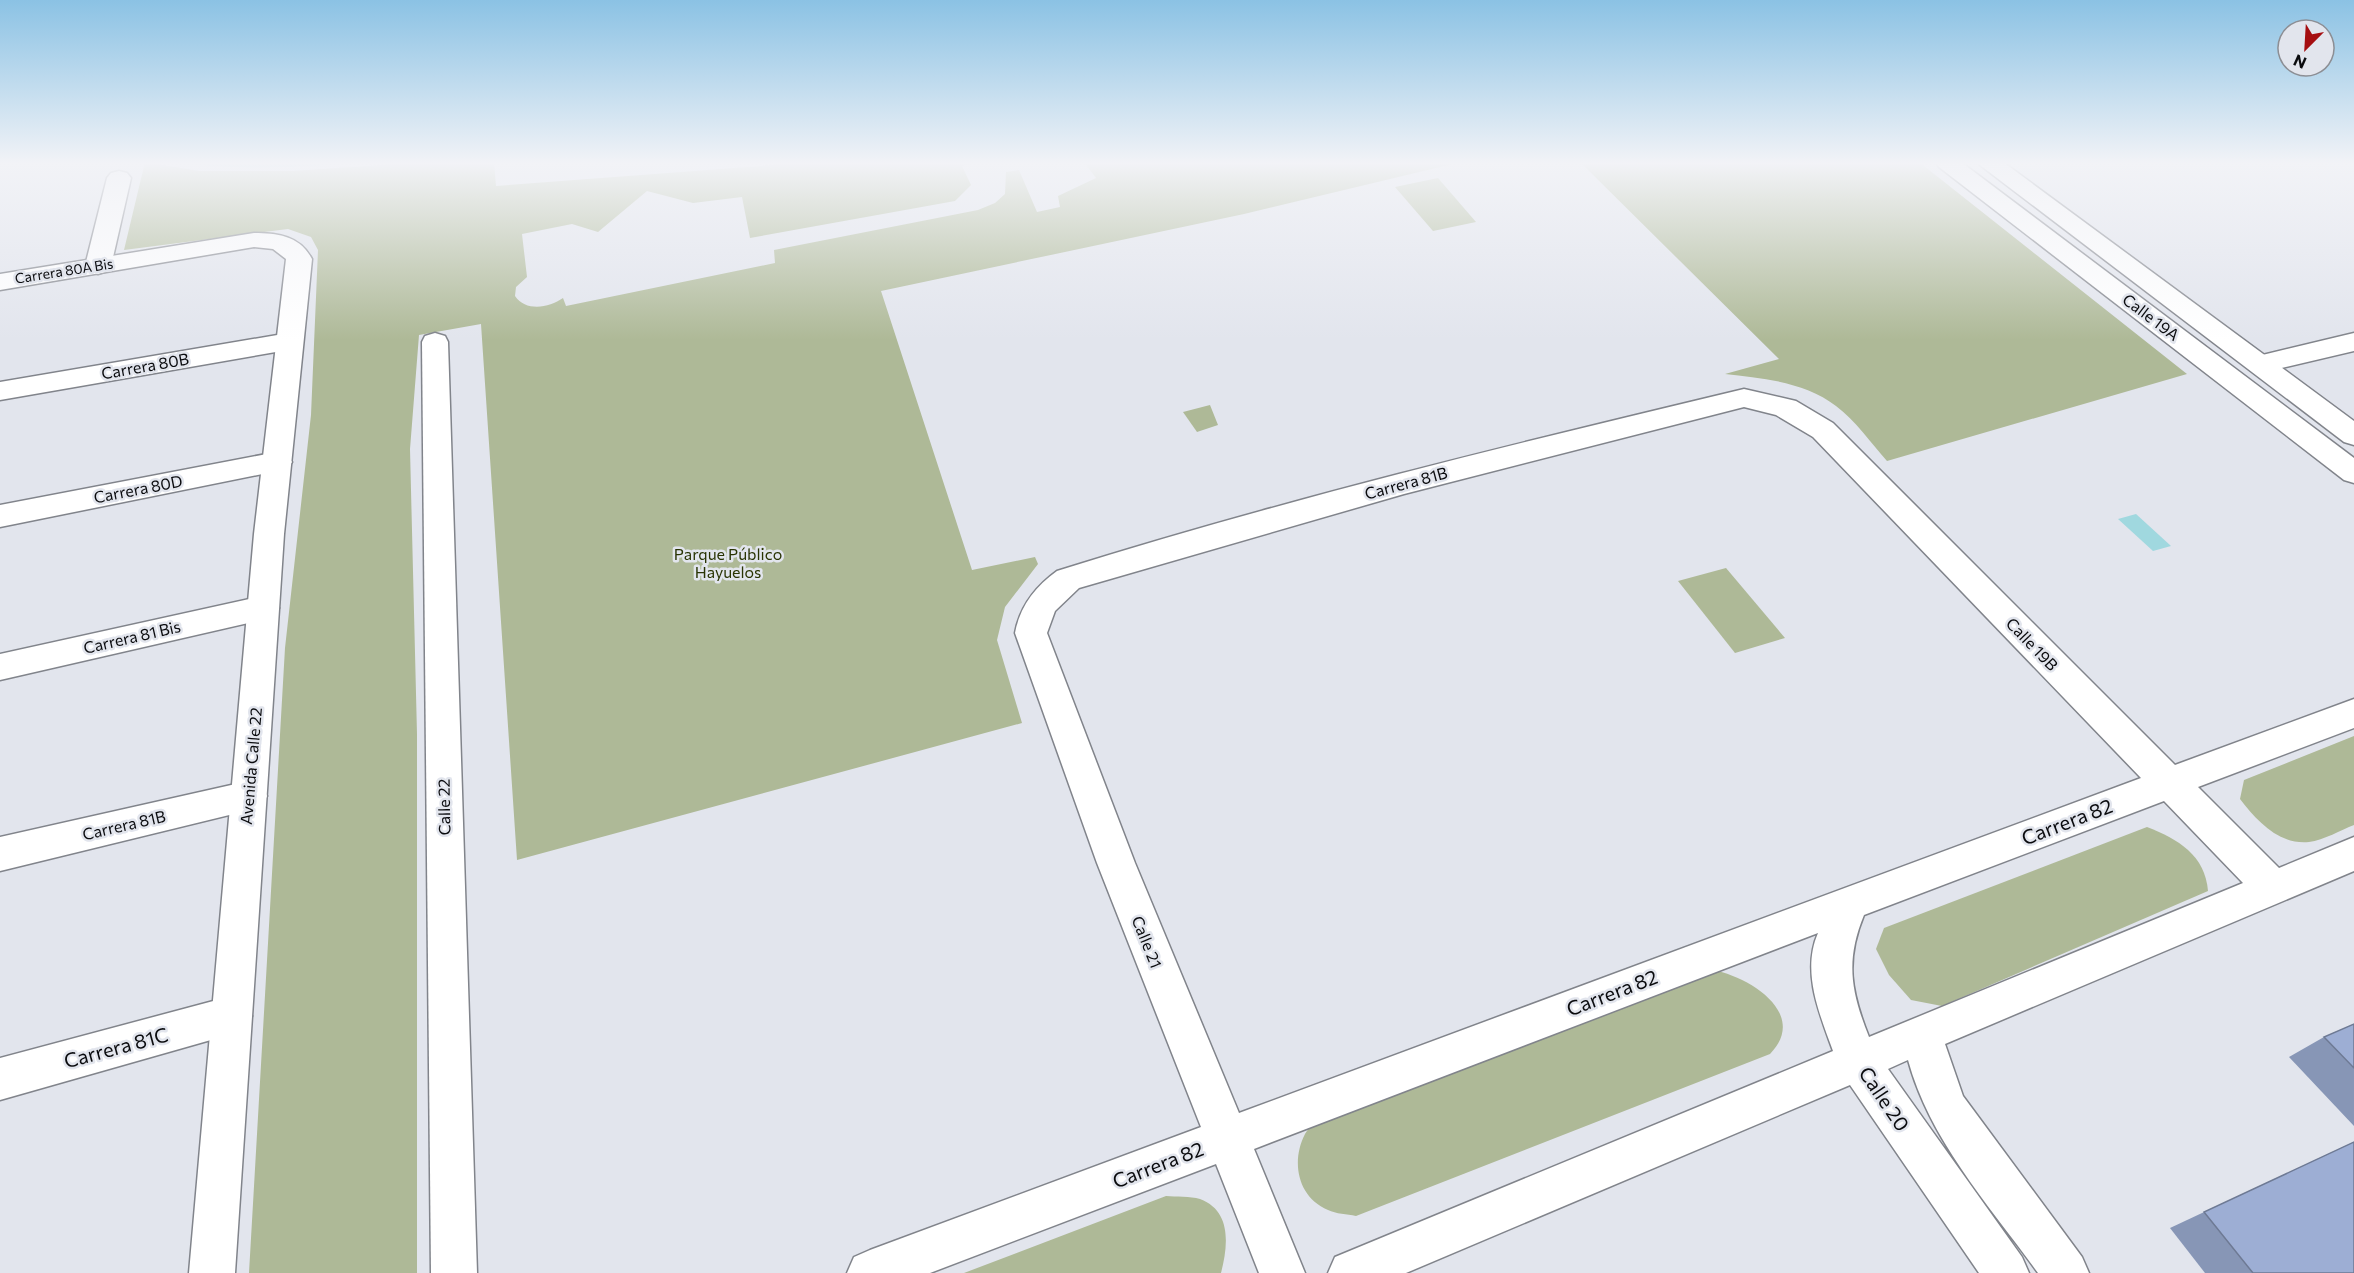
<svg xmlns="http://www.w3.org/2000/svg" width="2354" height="1273" font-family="Commissioner,sans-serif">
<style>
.green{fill:#aeb997}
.water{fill:#a0d8df}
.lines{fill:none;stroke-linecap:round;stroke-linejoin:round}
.minor-casing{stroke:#81848b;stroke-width:3}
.tertiary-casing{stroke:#81848b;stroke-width:3}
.minor{fill:#fff;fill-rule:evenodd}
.tertiary{fill:#fff;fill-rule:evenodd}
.wall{fill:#8796b6}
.building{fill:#9daed4;stroke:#6e7a94;stroke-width:1.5}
.labels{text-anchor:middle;stroke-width:5;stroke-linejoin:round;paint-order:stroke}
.far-street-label{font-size:14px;fill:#0a0b0e;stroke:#e2e5ed}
.street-label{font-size:16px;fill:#0a0b0e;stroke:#e2e5ed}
.park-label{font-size:16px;fill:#293403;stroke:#e2e5ed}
.near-street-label{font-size:20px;fill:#0a0b0e;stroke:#e2e5ed}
</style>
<rect width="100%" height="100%" fill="#e2e5ed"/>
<!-- green -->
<g class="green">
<path d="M 145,162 L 199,171 L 293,171 L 425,162 L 494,162 L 496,186 L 812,162 L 970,162 L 972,164 L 962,166 L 971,185 L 955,201 L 750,238 L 742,197 L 693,203 L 647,191 L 598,232 L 572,224 L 522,234 L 527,277 L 516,287 L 515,296 C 526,312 549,308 563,298 L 566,306 L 775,263 L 774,250 L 978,210 L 995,203 L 1005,194 L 1006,172 L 1019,170 L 1037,212 L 1060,207 L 1058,196 L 1096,178 L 1084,162 L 1461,162 L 1244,214 L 881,291 L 972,570 L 1035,557 L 1038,564 L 1005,607 L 997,640 L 1022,723 L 517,860 L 481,324 L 419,335 L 410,449 L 417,734 L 417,1273 L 249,1273 L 285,648 L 311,415 L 318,250 L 311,237 L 288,229 L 124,250 Z"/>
<path d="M 1580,162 L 1919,162 L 2187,374 L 1887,461 C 1871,443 1855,420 1836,406 C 1805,382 1762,378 1725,374 L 1779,359 Z"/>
<polygon points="1438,178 1476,222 1433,231 1395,187"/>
<polygon points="1210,405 1218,425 1197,432 1183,412"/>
<polygon points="1726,568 1785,638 1735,653 1678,581"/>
<path d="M 2354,736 L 2354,825 C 2341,830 2324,840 2309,842 C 2279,845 2257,821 2240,799 L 2244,780 Z"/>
<path d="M 2147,827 C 2178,839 2205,855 2208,891 L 1942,1006 L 1911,1000 L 1889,975 L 1876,949 L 1884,928 Z"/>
<path d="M 1713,970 C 1750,977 1809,1014 1770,1054 L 1356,1216 C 1347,1214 1336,1214 1328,1210 C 1297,1197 1291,1161 1305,1134 C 1309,1127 1316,1122 1322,1117 Z"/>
<path d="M 1166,1196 C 1176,1197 1190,1196 1200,1199 C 1232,1211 1228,1246 1221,1273 L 964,1273 Z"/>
</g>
<!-- water -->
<g class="water">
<path d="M 171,162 L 370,162 C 303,167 237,171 171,162 Z"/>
<polygon points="2136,514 2171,546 2153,551 2118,519"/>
</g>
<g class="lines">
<defs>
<g id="minor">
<polygon points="119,171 127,173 131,178 111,266 107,271 98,274 89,271 85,266 107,178 111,173"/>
<polygon points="289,333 299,336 302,342 299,348 0,400 0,382"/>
<polygon points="435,333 445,336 448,342 477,1273 431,1273 422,342 425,336"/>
<polygon points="2354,333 2354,351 2260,373 2250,370 2246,364 2250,358"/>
<path d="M 1744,389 L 1796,401 L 1833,423 L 2175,765 L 2354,699 L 2354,728 L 2198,787 L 2279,868 L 2354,837 L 2354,871 L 1945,1044 L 1963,1096 L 2082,1257 L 2089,1273 L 2038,1273 C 1990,1206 1930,1141 1908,1060 L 1888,1069 L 2022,1257 L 2029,1273 L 1979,1273 L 1850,1085 L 1406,1273 L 1328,1273 L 1335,1257 L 1833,1051 C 1820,1015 1801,972 1818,933 L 1254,1149 L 1305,1273 L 1259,1273 L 1216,1164 L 930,1273 L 847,1273 L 854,1257 L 870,1250 L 1201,1127 L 1097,863 L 1015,633 C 1020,606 1035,587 1057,571 C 1283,500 1514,444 1744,389 ZM 1744,407 L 1776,415 L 1813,437 L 2141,778 L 1239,1113 L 1135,863 L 1047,633 L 1055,611 L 1079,588 L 1404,494 ZM 2164,801 L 2243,883 L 1869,1037 C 1851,992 1845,961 1864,915 Z"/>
<polygon points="277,452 287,455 292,462 287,469 0,527 0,505"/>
<polygon points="263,596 274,599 279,608 274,617 0,680 0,654"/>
<polygon points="249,781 262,785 267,796 262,807 0,871 0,837"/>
<polygon points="232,996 246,1002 252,1016 246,1030 0,1100 0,1058"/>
</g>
<g id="tertiary">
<polygon points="1936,162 1961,162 2354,458 2354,483 2344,480 1939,167"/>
<polygon points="1976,162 2003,162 2354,421 2354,445 2344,442"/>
<path d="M 254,233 C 278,233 300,236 312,259 L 284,534 L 235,1273 L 189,1273 L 254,534 L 286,259 L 273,249 L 254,247 L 0,290 L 0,274 Z"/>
</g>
</defs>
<!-- minor casing -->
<use href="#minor" class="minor-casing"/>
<!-- tertiary casing -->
<use href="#tertiary" class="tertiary-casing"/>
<!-- minor -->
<use href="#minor" class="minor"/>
<!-- tertiary -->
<use href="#tertiary" class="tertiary"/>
</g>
<!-- wall -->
<g class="wall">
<polygon points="2354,1024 2354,1126 2289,1057 2324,1037"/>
<polygon points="2354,1142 2354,1273 2205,1273 2170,1228"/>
</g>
<!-- building -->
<g class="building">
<polygon points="2354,1024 2354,1068 2324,1037"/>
<polygon points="2354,1142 2354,1273 2253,1273 2204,1212"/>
</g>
<!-- sky -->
<linearGradient id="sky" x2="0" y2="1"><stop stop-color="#8bc2e4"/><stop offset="0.48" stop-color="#f2f3f7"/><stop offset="1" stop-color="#f2f3f7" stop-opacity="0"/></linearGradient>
<rect width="2354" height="340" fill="url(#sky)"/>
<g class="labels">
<!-- far-street labels -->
<g class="far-street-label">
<text transform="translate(64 271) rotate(-9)" y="5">Carrera 80A Bis</text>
</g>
<!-- street labels -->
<g class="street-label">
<text transform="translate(2151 317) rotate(37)" y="6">Calle 19A</text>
<text transform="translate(145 366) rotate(-10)" y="6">Carrera 80B</text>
<text transform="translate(1406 483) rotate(-15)" y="6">Carrera 81B</text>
<text transform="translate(138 489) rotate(-11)" y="6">Carrera 80D</text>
<text transform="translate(132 637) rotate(-13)" y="6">Carrera 81 Bis</text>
<text transform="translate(2032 644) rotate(46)" y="6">Calle 19B</text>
<text transform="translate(251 766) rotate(-85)" y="6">Avenida Calle 22</text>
<text transform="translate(444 807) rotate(-91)" y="6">Calle 22</text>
<text transform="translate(124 825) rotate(-13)" y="6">Carrera 81B</text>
<text transform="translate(1147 942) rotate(68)" y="6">Calle 21</text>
</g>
<!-- park labels -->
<g class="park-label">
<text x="728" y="560">Parque Público<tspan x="728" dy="18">Hayuelos</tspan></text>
</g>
<!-- near-street labels -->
<g class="near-street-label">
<text transform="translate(2067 822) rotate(-21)" y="7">Carrera 82</text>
<text transform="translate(1612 993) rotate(-21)" y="7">Carrera 82</text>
<text transform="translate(116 1048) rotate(-15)" y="7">Carrera 81C</text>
<text transform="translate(1884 1099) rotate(56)" y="7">Calle 20</text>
<text transform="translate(1158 1165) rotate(-21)" y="7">Carrera 82</text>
</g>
</g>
<!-- north arrow -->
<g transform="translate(2306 48) rotate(204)"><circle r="28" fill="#e2e5ed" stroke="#8c8e94" stroke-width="1.5"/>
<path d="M0-4.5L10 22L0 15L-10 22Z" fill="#a50e11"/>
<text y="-9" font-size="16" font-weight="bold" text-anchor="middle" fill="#0a0b0e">N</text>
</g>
</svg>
